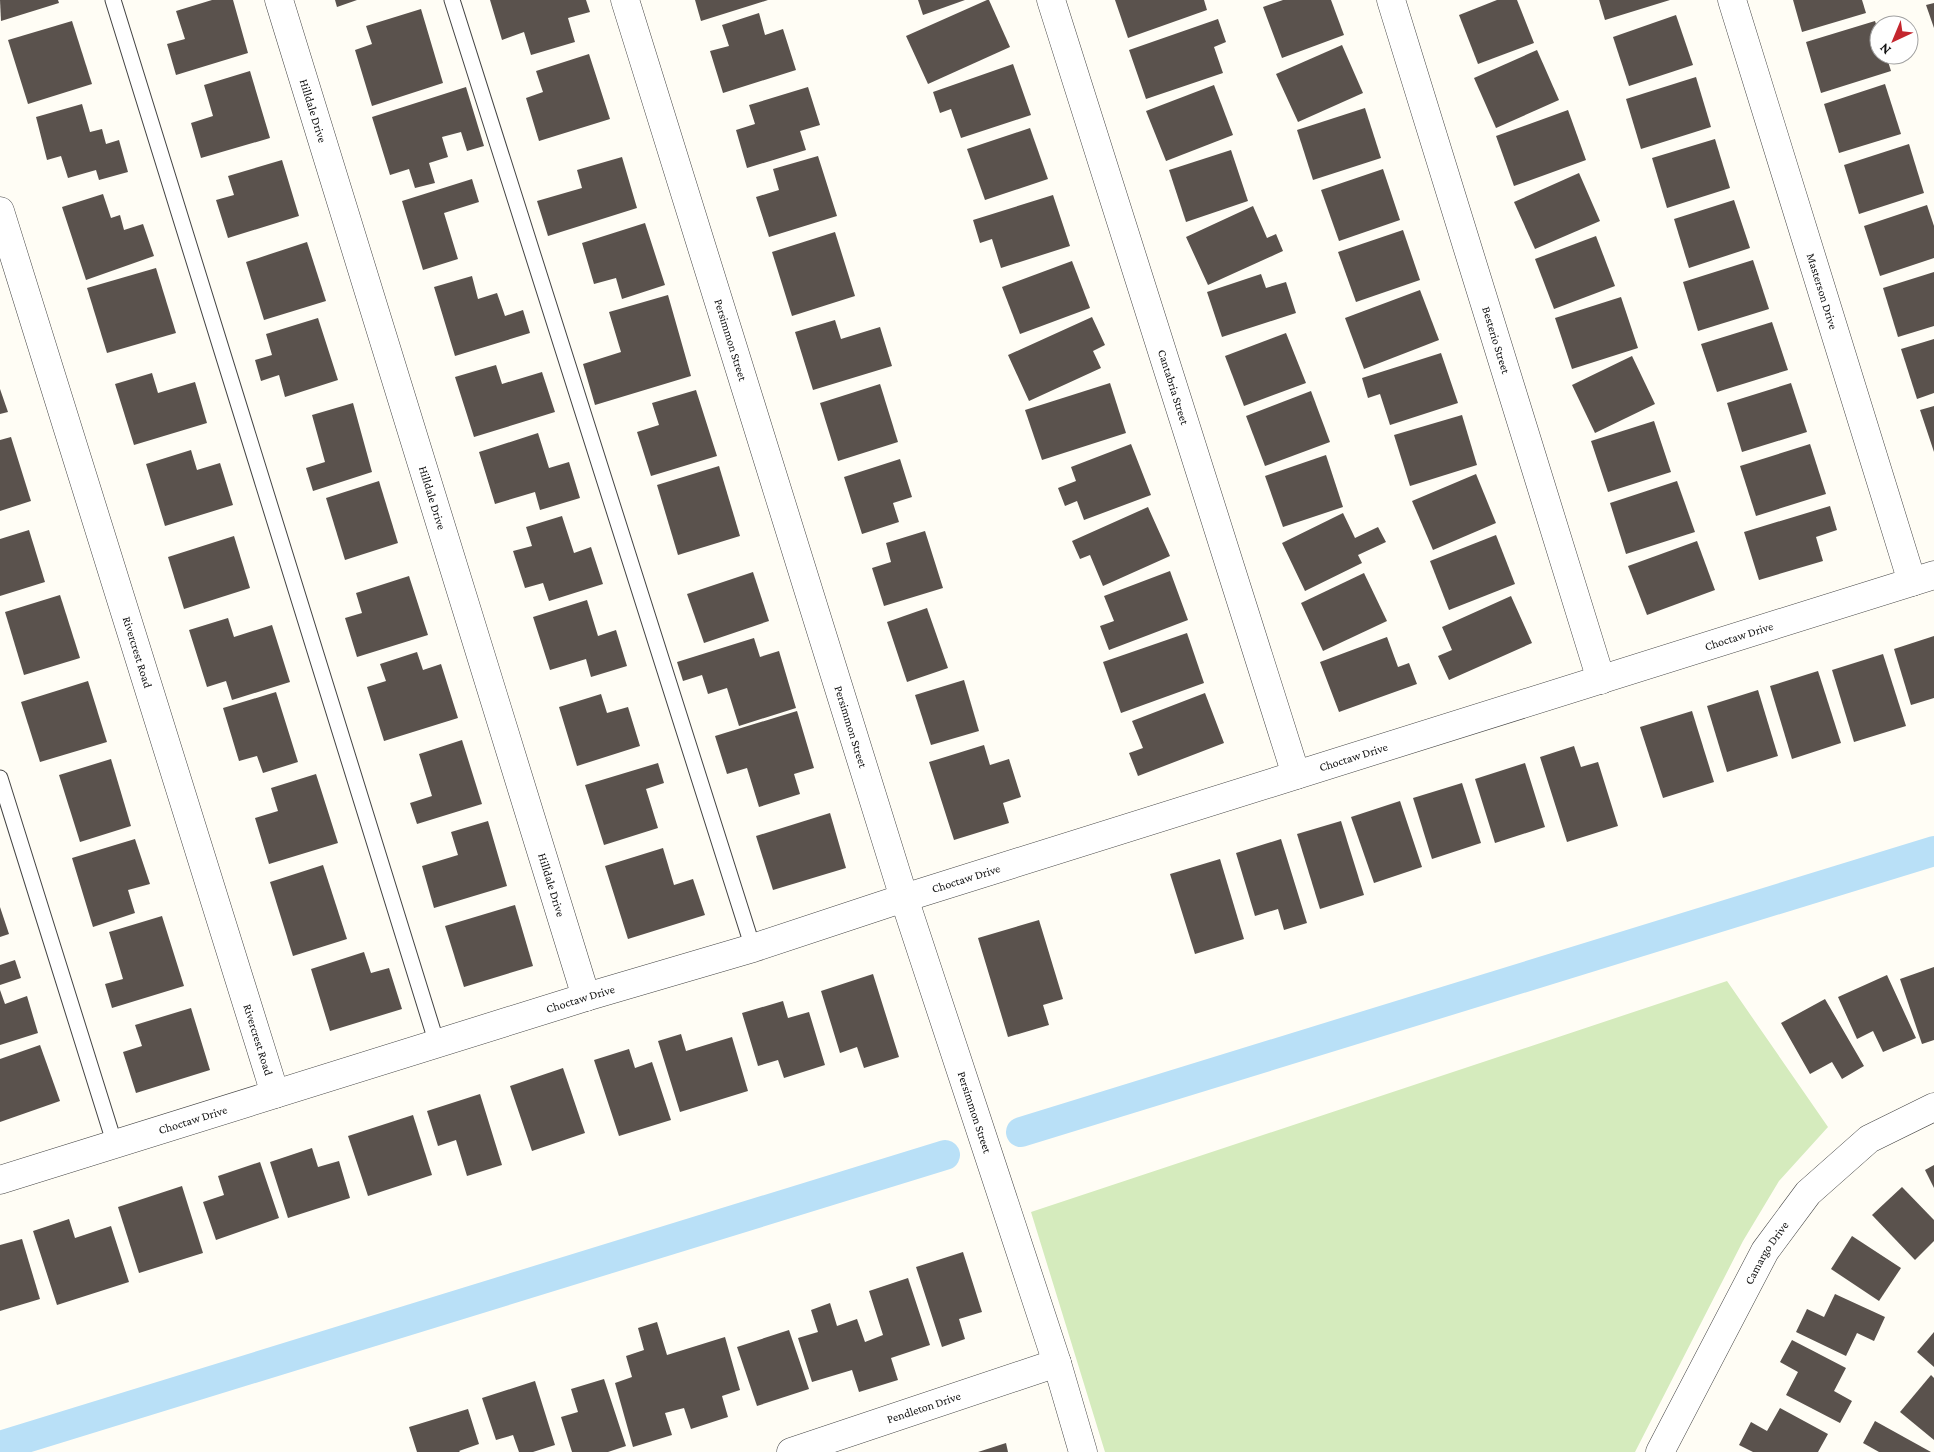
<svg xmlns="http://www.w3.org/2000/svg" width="1934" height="1452" font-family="'Crimson Pro',serif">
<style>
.green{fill:#d5ebbd}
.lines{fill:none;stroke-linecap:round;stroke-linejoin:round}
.canal{stroke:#b9e0f7;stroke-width:30}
.building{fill:#5a524d}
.lane-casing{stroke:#444;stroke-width:17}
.street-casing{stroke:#444;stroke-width:29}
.lane{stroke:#fff;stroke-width:15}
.street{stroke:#fff;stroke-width:28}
.labels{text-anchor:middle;stroke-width:5;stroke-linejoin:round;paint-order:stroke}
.street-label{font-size:12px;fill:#111;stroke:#fff}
</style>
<rect width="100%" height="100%" fill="#fffdf5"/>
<!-- green -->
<polygon class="green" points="1727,981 1828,1127 1779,1181 1743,1241 1635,1452 1105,1452 1031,1212"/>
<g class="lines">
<!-- canal -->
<g class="canal">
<polyline points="1021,1132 1934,851"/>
<polyline points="0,1446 945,1155"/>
</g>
</g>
<!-- building -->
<g class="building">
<polygon points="0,0 58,0 59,3 1,21"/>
<polygon points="212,0 233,0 248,53 176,75 167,44 185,39 176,11"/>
<polygon points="335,0 357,0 337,7"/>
<polygon points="490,0 586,0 590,12 568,18 575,42 531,55 524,32 502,40"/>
<polygon points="695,0 768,0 701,21"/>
<polygon points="918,0 965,0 923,15"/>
<polygon points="987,0 989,0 1010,47 928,84 906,36"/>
<polygon points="1115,0 1204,0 1207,10 1128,38"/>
<polygon points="1283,0 1331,0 1344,35 1282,58 1263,7"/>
<polygon points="1497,0 1517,0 1534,43 1478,64 1459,15"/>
<polygon points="1599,0 1670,0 1605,20"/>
<polygon points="1793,0 1862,0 1866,13 1802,32"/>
<polygon points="1934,3 1934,28 1926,5"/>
<polygon points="421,9 443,83 372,106 355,50 372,44 366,26"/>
<polygon points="759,13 765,35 783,29 796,70 723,93 710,51 729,46 722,25"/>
<polygon points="1676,15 1693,65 1629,86 1613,37"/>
<polygon points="1218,19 1226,42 1214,47 1223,73 1146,99 1129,50"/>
<polygon points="72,21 92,84 28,104 8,40"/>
<polygon points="1875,21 1879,33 1879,55 1886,55 1891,71 1821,93 1806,42"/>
<polygon points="1342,45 1363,93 1298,122 1276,74"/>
<polygon points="1537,50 1559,100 1496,128 1474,78"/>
<polygon points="589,54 610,119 539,141 526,98 543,92 536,71"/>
<polygon points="1013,64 1031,115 961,138 951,109 940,113 933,92"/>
<polygon points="250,71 270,138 201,158 191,123 213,116 204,85"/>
<polygon points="1696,77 1711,127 1641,149 1626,99"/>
<polygon points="1885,84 1901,134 1839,153 1824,104"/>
<polygon points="1214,85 1233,135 1166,161 1146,111"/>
<polygon points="466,87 484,146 467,151 461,132 442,137 448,157 429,163 435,183 415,188 409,169 390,175 372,117"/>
<polygon points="808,87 820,125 800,131 806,150 747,168 736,130 755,124 749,105"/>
<polygon points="82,104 90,132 102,129 106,144 119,140 128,172 99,180 96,170 68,178 61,156 47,160 36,117"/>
<polygon points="1365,108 1381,158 1313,180 1297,130"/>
<polygon points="1568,110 1586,160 1514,186 1496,136"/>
<polygon points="1030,128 1048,179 985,200 967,149"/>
<polygon points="1715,139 1730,188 1667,208 1652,158"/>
<polygon points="1909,144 1924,193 1859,214 1844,165"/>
<polygon points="1231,150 1248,201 1186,222 1169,170"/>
<polygon points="818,156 837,216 769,237 756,197 779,190 773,169"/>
<polygon points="622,157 637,208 548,236 537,201 582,188 577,170"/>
<polygon points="282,160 299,216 228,238 216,200 234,195 228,176"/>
<polygon points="1383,169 1400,220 1339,241 1321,190"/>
<polygon points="1579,173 1600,221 1535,249 1514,202"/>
<polygon points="472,179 479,202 444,213 458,259 423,270 402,201"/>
<polygon points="103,194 111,218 120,215 124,230 143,224 154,256 86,280 62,207"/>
<polygon points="1053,195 1070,246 1001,268 992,239 980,243 973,220"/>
<polygon points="1734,200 1750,248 1689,268 1674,219"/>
<polygon points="1927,205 1934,226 1934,258 1880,276 1864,226"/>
<polygon points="1253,206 1267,238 1276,234 1283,251 1208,285 1186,237"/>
<polygon points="645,223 665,285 622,299 616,278 594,284 582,243"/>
<polygon points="1403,230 1420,280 1356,302 1338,252"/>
<polygon points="835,232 855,296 792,316 772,252"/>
<polygon points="1596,236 1615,286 1554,309 1535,259"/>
<polygon points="307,242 326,301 264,320 246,262"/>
<polygon points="1753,260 1769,309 1698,331 1683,282"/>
<polygon points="1072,261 1090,308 1020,334 1002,287"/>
<polygon points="156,268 176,333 107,353 87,288"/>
<polygon points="1934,272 1934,326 1898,337 1883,288"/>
<polygon points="1261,274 1266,288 1286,282 1296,313 1222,337 1207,292"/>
<polygon points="472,276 478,299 497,293 505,316 523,310 530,333 455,356 434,287"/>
<polygon points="1420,290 1439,340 1364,369 1345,318"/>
<polygon points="668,295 691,376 595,405 583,364 621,352 609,312"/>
<polygon points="1621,297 1638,348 1572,369 1555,318"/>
<polygon points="1092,317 1105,345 1093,351 1101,368 1029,401 1008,355"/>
<polygon points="318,318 338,380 285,397 279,375 261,381 255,360 272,355 266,334"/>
<polygon points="835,320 841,339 880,327 892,366 813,390 795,332"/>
<polygon points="1772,322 1788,370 1717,392 1701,344"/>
<polygon points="1286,333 1306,383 1244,406 1225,356"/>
<polygon points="1934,339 1934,393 1917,399 1901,349"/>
<polygon points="1441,353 1458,403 1390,425 1380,394 1368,398 1362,378"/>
<polygon points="1632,356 1655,404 1595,433 1572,385"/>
<polygon points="496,365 502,384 542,372 555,412 474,437 455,377"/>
<polygon points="152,373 158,393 195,382 207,423 134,445 115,384"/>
<polygon points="1110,383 1126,433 1042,460 1025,410"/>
<polygon points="1791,383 1807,432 1742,452 1727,403"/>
<polygon points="880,384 898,442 838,461 820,403"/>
<polygon points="0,389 8,412 0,414"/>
<polygon points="696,390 717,456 651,476 637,432 659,425 652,403"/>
<polygon points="1311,391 1330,442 1265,466 1246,416"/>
<polygon points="353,403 372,472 313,491 306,468 325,462 312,415"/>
<polygon points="1934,406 1934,452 1920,410"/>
<polygon points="1462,415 1477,465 1410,486 1394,435"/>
<polygon points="1654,421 1671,472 1608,492 1591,441"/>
<polygon points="538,433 549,468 569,462 580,498 540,510 535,492 495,504 479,452"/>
<polygon points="11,437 31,501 0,511 0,440"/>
<polygon points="1131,444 1151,495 1084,520 1077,501 1065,506 1058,488 1076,481 1071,467"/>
<polygon points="1810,444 1826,494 1756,516 1740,466"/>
<polygon points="191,450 197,470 220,463 233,505 165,526 146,464"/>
<polygon points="1326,455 1343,507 1283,527 1265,476"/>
<polygon points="900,459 912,497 893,503 899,522 862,534 844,477"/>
<polygon points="719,466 740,536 678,555 657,485"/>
<polygon points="1476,474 1496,523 1433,550 1412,501"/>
<polygon points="379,481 398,543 345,560 326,498"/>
<polygon points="1677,481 1695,532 1626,554 1610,503"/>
<polygon points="1830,506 1837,530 1816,537 1823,561 1759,580 1744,532"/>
<polygon points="1148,507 1170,556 1103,586 1090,555 1080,559 1072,541"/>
<polygon points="1343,513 1355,538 1378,527 1386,542 1358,555 1362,563 1305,591 1282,543"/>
<polygon points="562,516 574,553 591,547 603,584 549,601 543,583 525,588 513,551 532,546 526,527"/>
<polygon points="29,530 45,582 0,596 0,539"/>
<polygon points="925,531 943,588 884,606 872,568 891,562 886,543"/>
<polygon points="1496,535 1515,584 1449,610 1430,561"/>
<polygon points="234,536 250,588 184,609 168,557"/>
<polygon points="1697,541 1715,590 1647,615 1628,566"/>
<polygon points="1170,571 1188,620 1109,650 1100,626 1114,621 1104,596"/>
<polygon points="753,572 769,621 704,643 687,594"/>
<polygon points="1364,573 1387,621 1323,651 1301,603"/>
<polygon points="409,576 428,635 357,657 345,618 362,613 356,593"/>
<polygon points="60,595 80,658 24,675 5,612"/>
<polygon points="1511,596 1532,643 1449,680 1438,656 1452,650 1442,627"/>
<polygon points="587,600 598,636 616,630 627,666 591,677 586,659 550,670 533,617"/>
<polygon points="927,608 948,668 907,682 887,622"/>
<polygon points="228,618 234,637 272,625 290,682 232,700 226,681 207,687 189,630"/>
<polygon points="1187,633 1204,683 1121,713 1103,662"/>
<polygon points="1934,636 1934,698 1911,705 1894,649"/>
<polygon points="1387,637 1398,667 1409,663 1417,684 1339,712 1320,662"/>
<polygon points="754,638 760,657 779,651 796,708 739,726 727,688 708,694 702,675 683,681 677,662"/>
<polygon points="417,652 423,670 441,664 458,718 384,741 367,687 386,681 380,664"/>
<polygon points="1883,654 1906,726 1854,742 1832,670"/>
<polygon points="1818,671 1841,743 1792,759 1770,686"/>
<polygon points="964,680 979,731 931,745 915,695"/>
<polygon points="88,681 107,742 40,762 21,702"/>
<polygon points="1758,690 1778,756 1727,772 1707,706"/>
<polygon points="276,692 298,762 263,773 257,756 239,761 223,708"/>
<polygon points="1205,693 1224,743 1138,776 1129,753 1143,748 1132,721"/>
<polygon points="601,694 607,713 628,707 640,746 577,766 559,707"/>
<polygon points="797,711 814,768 794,774 800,794 759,807 747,768 727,774 715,736"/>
<polygon points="1692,711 1714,782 1663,798 1640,727"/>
<polygon points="462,740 482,804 417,824 410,803 432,796 419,754"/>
<polygon points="984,745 990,765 1009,759 1021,797 1003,803 1009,823 954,840 929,762"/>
<polygon points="1574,746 1581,767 1598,762 1618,826 1567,842 1540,757"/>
<polygon points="111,759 131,826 80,842 59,775"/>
<polygon points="658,763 664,783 646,789 658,828 604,845 585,785"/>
<polygon points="1525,763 1545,827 1495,843 1475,779"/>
<polygon points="316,774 338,843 269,864 255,818 278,811 271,788"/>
<polygon points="1462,783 1481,843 1432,859 1413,798"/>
<polygon points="1400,801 1422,867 1374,883 1351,817"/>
<polygon points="830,813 846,868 773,890 756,836"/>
<polygon points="488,821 507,886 434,908 422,866 458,855 451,832"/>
<polygon points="1341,821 1364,895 1320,909 1297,834"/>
<polygon points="135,839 150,884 128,890 135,913 93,927 72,858"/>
<polygon points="1281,839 1307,923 1284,930 1278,909 1255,916 1236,853"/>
<polygon points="663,848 674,885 693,879 705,915 628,939 605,866"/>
<polygon points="1220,859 1244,939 1195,954 1170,874"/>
<polygon points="323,865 347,939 293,956 270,882"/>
<polygon points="515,905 533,966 464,987 445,926"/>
<polygon points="0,907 9,934 0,937"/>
<polygon points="162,916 184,986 112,1008 105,984 123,979 109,932"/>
<polygon points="1039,920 1063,999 1043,1005 1049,1025 1008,1037 978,938"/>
<polygon points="364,952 371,973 389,968 402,1009 330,1031 311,969"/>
<polygon points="15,960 21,978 0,985 0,965"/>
<polygon points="1934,967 1934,1040 1922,1044 1900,979"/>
<polygon points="873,974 899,1057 864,1068 857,1047 840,1053 821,991"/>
<polygon points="1887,975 1916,1038 1883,1052 1873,1031 1857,1039 1838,997"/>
<polygon points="0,990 5,1004 27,996 38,1033 0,1045"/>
<polygon points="1825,999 1864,1066 1842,1079 1832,1062 1810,1074 1781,1023"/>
<polygon points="783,1001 788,1018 809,1012 825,1065 784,1078 778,1060 758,1066 742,1013"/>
<polygon points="191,1008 210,1070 136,1093 123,1052 142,1046 135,1025"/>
<polygon points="681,1034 686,1051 732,1037 748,1091 680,1112 658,1041"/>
<polygon points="40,1045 60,1101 0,1122 0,1059"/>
<polygon points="629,1049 635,1068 652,1062 671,1120 619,1136 594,1060"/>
<polygon points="563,1068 585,1133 532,1151 510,1086"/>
<polygon points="480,1094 502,1165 467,1176 456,1140 438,1146 427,1111"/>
<polygon points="413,1115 432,1175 368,1196 348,1136"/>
<polygon points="312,1148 318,1167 339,1161 350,1198 288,1218 270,1162"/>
<polygon points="260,1162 279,1218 216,1240 203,1202 224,1195 218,1176"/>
<polygon points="1934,1165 1934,1188 1925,1170"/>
<polygon points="182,1186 203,1253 139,1273 118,1207"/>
<polygon points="1902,1187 1934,1220 1934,1241 1915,1260 1872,1215"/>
<polygon points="69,1219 75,1238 111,1226 129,1282 57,1305 33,1231"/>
<polygon points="1852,1236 1901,1268 1879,1301 1831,1269"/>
<polygon points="22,1239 40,1299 0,1311 0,1245"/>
<polygon points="963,1252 982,1312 959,1319 965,1339 942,1347 916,1267"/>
<polygon points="908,1278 930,1345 891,1358 898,1380 859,1392 852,1370 812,1382 798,1338 818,1332 811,1310 830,1303 837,1326 857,1319 865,1342 883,1335 869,1291"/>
<polygon points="1835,1294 1885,1317 1874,1341 1857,1333 1846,1356 1796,1332 1807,1309 1824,1317"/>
<polygon points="657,1322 667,1355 725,1337 740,1390 722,1396 728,1417 691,1429 684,1408 665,1413 672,1435 633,1447 615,1383 632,1377 626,1356 644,1350 638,1328"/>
<polygon points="789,1330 809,1389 757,1406 737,1347"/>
<polygon points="1934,1332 1934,1367 1917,1352"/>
<polygon points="1792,1340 1846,1368 1834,1391 1852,1401 1840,1423 1786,1395 1798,1372 1780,1362"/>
<polygon points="1931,1375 1934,1378 1934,1440 1900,1412"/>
<polygon points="604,1379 626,1446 608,1452 572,1452 561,1417 578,1412 571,1389"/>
<polygon points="535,1381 555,1445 533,1452 519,1452 513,1435 496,1440 482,1398"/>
<polygon points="1780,1408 1828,1434 1818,1452 1753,1452 1739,1445 1751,1422 1767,1431"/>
<polygon points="468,1409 479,1444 459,1451 460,1452 417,1452 409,1427"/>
<polygon points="1875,1421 1931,1452 1879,1452 1863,1443"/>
<polygon points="1006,1443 1008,1452 978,1452"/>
</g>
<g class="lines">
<defs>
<g id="lane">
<polyline points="113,0 437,1044"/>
<polyline points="452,0 753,948"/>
<polyline points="0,778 115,1145"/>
</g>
<g id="street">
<path id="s1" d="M 279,0 L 586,997"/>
<path id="s2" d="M 625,0 L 904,898 L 1057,1363 L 1083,1452"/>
<path id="s3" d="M 1051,0 L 1296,775"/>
<path id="s4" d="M 1391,0 L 1601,680"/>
<path id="s5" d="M 1732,0 L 1912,582"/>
<path id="s6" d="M 0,211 L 275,1094"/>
<path id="s7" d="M 0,1180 L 586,997 L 753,948 L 904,898 L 1934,575"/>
<path id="s8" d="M 791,1452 L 1057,1363"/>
<path id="s9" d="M 1660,1452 L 1765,1251 L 1808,1193 L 1869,1139 L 1934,1107"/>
</g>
</defs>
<!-- lane casing -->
<use href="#lane" class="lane-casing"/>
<!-- street casing -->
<use href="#street" class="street-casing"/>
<!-- lane -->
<use href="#lane" class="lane"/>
<!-- street -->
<use href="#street" class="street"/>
</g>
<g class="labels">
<!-- street labels -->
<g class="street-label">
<text dy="4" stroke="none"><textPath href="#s1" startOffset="116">Hilldale Drive</textPath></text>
<text dy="4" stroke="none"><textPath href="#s5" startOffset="305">Masterson Drive</textPath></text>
<text dy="4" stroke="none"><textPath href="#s2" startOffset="356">Persimmon Street</textPath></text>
<text dy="4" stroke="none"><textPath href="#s4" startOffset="356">Besterio Street</textPath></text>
<text dy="4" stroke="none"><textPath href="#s3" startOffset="406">Cantabria Street</textPath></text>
<text dy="4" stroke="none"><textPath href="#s1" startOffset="521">Hilldale Drive</textPath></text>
<text dy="4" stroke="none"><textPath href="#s7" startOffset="1822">Choctaw Drive</textPath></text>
<text dy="4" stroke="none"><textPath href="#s6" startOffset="462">Rivercrest Road</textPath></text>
<text dy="4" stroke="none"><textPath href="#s2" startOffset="761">Persimmon Street</textPath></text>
<text dy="4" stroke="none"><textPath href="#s7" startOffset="1418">Choctaw Drive</textPath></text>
<text dy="4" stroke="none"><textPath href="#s7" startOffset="1012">Choctaw Drive</textPath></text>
<text dy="4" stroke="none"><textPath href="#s1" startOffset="926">Hilldale Drive</textPath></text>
<text dy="4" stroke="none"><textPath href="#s7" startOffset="608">Choctaw Drive</textPath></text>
<text dy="4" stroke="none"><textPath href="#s6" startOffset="868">Rivercrest Road</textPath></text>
<text dy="4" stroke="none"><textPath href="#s2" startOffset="1166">Persimmon Street</textPath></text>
<text dy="4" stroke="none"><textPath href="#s7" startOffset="202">Choctaw Drive</textPath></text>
<text dy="4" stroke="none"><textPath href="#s9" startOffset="226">Camargo Drive</textPath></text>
<text dy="4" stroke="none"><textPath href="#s8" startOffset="140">Pendleton Drive</textPath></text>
</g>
</g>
<!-- north arrow -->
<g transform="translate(1894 40) rotate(224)"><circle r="24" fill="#ffffff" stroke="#a0a0a0"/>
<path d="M0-4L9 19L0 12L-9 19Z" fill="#c4262e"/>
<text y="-8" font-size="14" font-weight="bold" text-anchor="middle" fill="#111111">N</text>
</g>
</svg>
